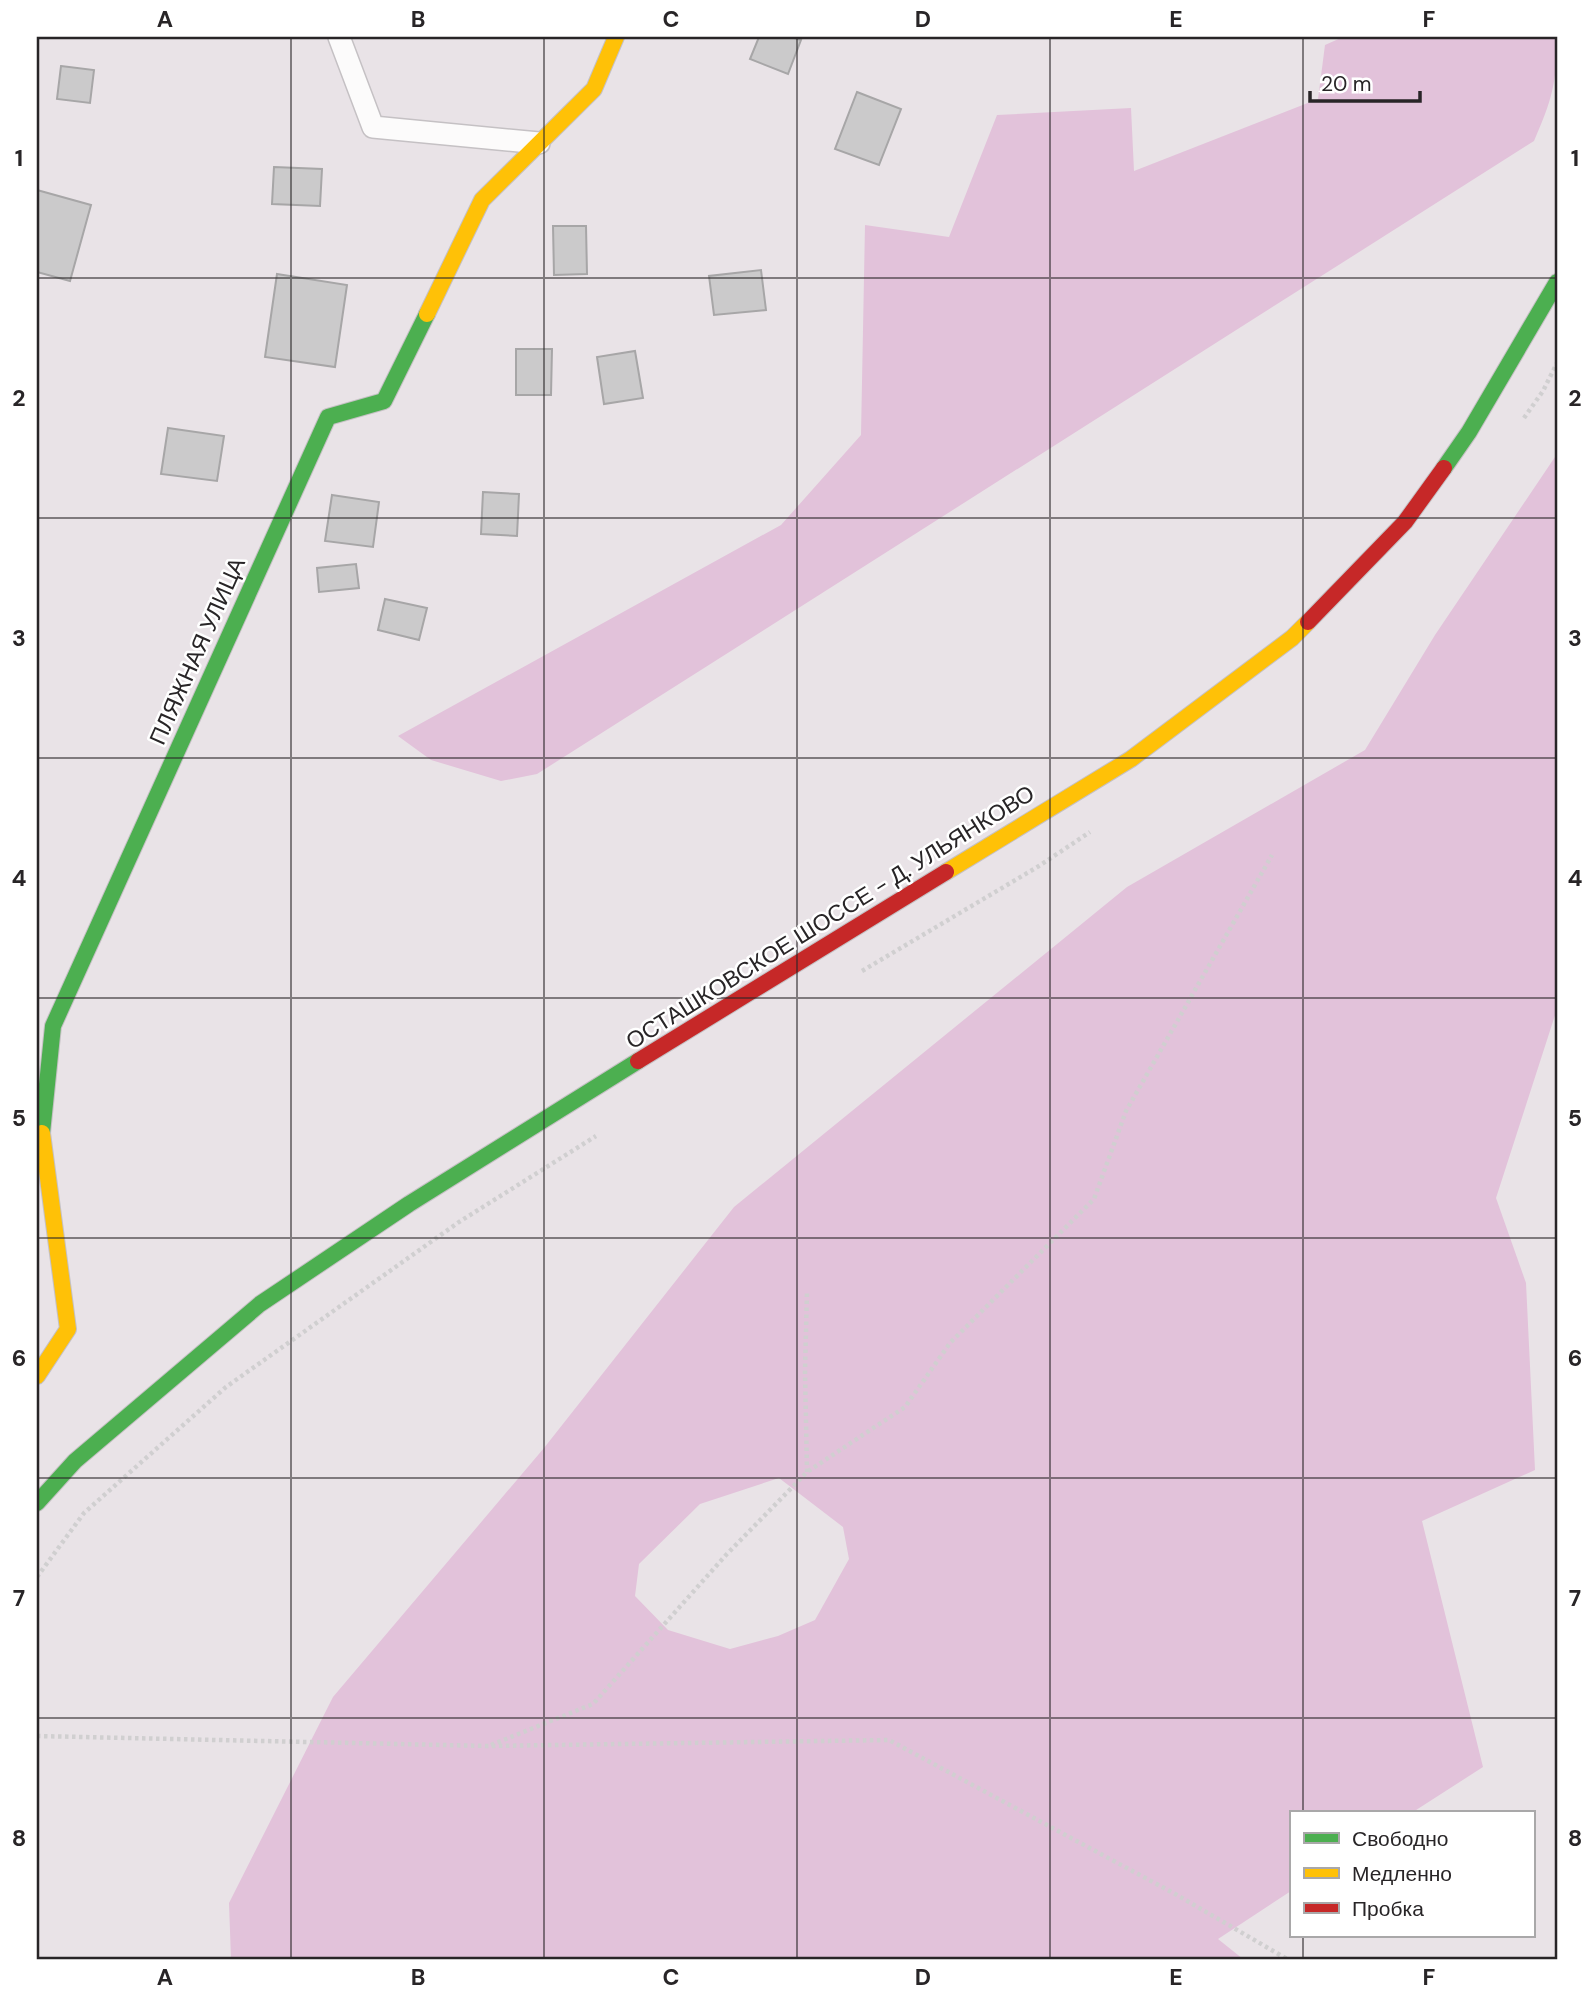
<svg xmlns="http://www.w3.org/2000/svg" width="1594" height="1996" font-family="'DM Sans',sans-serif">
<style>
.green{fill:#e2c2da;fill-rule:evenodd}
.building{fill:#cbcacb;stroke:#a7a6a7;stroke-width:2}
.lines{fill:none;stroke-linecap:round;stroke-linejoin:round}
.lane-casing{stroke:#c5c1c4;stroke-width:24}
.fast-casing{stroke:#c5c1c4;stroke-width:18}
.slow-casing{stroke:#c5c1c4;stroke-width:18}
.jam-casing{stroke:#c5c1c4;stroke-width:18}
.path{stroke:#d0cfd0;stroke-width:4.5;stroke-dasharray:3.5 3.5;stroke-linecap:butt}
.lane{stroke:#fcfbfb;stroke-width:21}
.fast{stroke:#4caf50;stroke-width:16}
.slow{stroke:#ffc107;stroke-width:16}
.jam{stroke:#c62828;stroke-width:16}
.grid{fill:none;stroke:#282527;stroke-width:2;stroke-opacity:0.55}
.labels{text-anchor:middle;stroke-width:5;stroke-linejoin:round;paint-order:stroke}
.street-label{font-size:23px;fill:#282527;stroke:#fff}
.neatline{fill:none;stroke:#282527;stroke-width:2.5}
.grid-label{font-size:23px;text-anchor:middle;font-weight:bold;fill:#282527}
</style>
<rect width="100%" height="100%" fill="#e9e3e7"/>
<!-- green -->
<g class="green">
<path d="M 1343,37 L 1557,37 C 1557,82 1552,100 1534,141 L 537,774 L 501,781 L 431,760 L 398,736 L 781,525 L 861,435 L 865,225 L 949,237 L 997,115 L 1131,108 L 1134,171 L 1318,99 L 1325,45 Z"/>
<path d="M 1557,454 L 1557,1009 L 1496,1198 L 1526,1283 L 1535,1470 L 1422,1521 L 1483,1767 L 1413,1812 L 1291,1812 L 1291,1891 L 1218,1939 L 1243,1959 L 231,1959 L 229,1903 L 333,1697 L 544,1448 L 734,1207 L 1127,887 L 1365,750 L 1435,635 ZM 779,1478 L 843,1527 L 849,1559 L 815,1620 L 778,1636 L 730,1649 L 668,1630 L 635,1596 L 639,1564 L 700,1504 Z"/>
</g>
<!-- building -->
<g class="building">
<polygon points="759,37 791,37 801,40 788,74 750,59"/>
<polygon points="61,66 94,70 90,103 57,99"/>
<polygon points="857,92 901,109 879,165 835,149"/>
<polygon points="274,167 322,169 320,206 272,204"/>
<polygon points="37,190 91,205 70,281 37,272"/>
<polygon points="553,226 586,226 587,274 554,275"/>
<polygon points="761,270 766,310 714,315 709,276"/>
<polygon points="277,274 347,285 335,367 265,357"/>
<polygon points="516,349 552,349 551,395 516,395"/>
<polygon points="635,351 643,398 604,404 597,357"/>
<polygon points="168,428 224,436 217,481 161,474"/>
<polygon points="483,492 519,494 517,536 481,534"/>
<polygon points="332,495 379,502 373,547 325,541"/>
<polygon points="356,564 359,588 319,592 317,568"/>
<polygon points="385,599 427,608 419,640 378,630"/>
</g>
<g class="lines">
<defs>
<polyline id="lane" points="339,37 373,127 539,143"/>
<g id="fast">
<polyline points="1444,468 1469,432 1557,282"/>
<polyline points="42,1133 53,1026 328,417 384,401 427,314"/>
<polyline points="37,1503 75,1461 260,1304 409,1204 638,1061"/>
</g>
<g id="slow">
<polyline points="427,314 482,200 594,89 616,37"/>
<polyline points="946,872 1131,759 1292,638 1308,622"/>
<polyline points="37,1376 68,1329 42,1133"/>
</g>
<g id="jam">
<polyline points="1308,622 1405,522 1444,468"/>
<polyline points="638,1061 946,872"/>
</g>
</defs>
<!-- lane casing -->
<use href="#lane" class="lane-casing"/>
<!-- fast casing -->
<use href="#fast" class="fast-casing"/>
<!-- slow casing -->
<use href="#slow" class="slow-casing"/>
<!-- jam casing -->
<use href="#jam" class="jam-casing"/>
<!-- path -->
<g class="path">
<polyline points="1524,418 1543,391 1557,363"/>
<polyline points="862,971 1039,866 1090,832"/>
<polyline points="807,1472 805,1371 807,1291"/>
<polyline points="37,1577 84,1513 226,1387 459,1222 596,1136"/>
<polyline points="37,1736 488,1746 889,1740 1177,1895 1287,1959"/>
<polyline points="491,1745 593,1704 726,1555 807,1472 905,1407 950,1343 1094,1199 1126,1111 1272,855"/>
</g>
<!-- lane -->
<use href="#lane" class="lane"/>
<!-- fast -->
<use href="#fast" class="fast"/>
<!-- slow -->
<use href="#slow" class="slow"/>
<!-- jam -->
<use href="#jam" class="jam"/>
</g>
<!-- grid -->
<path class="grid" d="M 291,37 L 291,1959M 544,37 L 544,1959M 797,37 L 797,1959M 1050,37 L 1050,1959M 1303,37 L 1303,1812M 37,278 L 1557,278M 37,518 L 1557,518M 37,758 L 1557,758M 37,998 L 1557,998M 37,1238 L 1557,1238M 37,1478 L 1557,1478M 37,1718 L 1557,1718M 1303,1935 L 1303,1959"/>
<g class="labels">
<!-- street labels -->
<g class="street-label">
<text transform="translate(197 651) rotate(-66)" y="8">ПЛЯЖНАЯ УЛИЦА</text>
<text transform="translate(830 917) rotate(-32)" y="8">ОСТАШКОВСКОЕ ШОССЕ - Д. УЛЬЯНКОВО</text>
</g>
</g>
<!-- border -->
<rect width="1594" height="1996" fill="none" stroke="#ffffff" stroke-width="77"/>
<!-- legend -->
<rect x="1290" y="1811" width="245" height="126" fill="#ffffff" stroke="#a9a8a9" stroke-width="2"/>
<rect x="1304" y="1833" width="35" height="10" fill="#4caf50" stroke="#a9a8a9" stroke-width="2"/>
<text x="1352" y="1846" font-size="21" fill="#282527">Свободно</text>
<rect x="1304" y="1868" width="35" height="10" fill="#ffc107" stroke="#a9a8a9" stroke-width="2"/>
<text x="1352" y="1881" font-size="21" fill="#282527">Медленно</text>
<rect x="1304" y="1903" width="35" height="10" fill="#c62828" stroke="#a9a8a9" stroke-width="2"/>
<text x="1352" y="1916" font-size="21" fill="#282527">Пробка</text>
<!-- scale -->
<path d="M1310 91v10h110v-10" fill="none" stroke="#282527" stroke-width="3.5"/>
<text x="1321" y="91" font-size="21" fill="#282527" stroke="#ffffff" stroke-width="5" paint-order="stroke">20 m</text>
<rect x="38" y="38" width="1518" height="1920" class="neatline"/>
<g class="grid-label">
<text x="165" y="27">A</text>
<text x="418" y="27">B</text>
<text x="671" y="27">C</text>
<text x="923" y="27">D</text>
<text x="1176" y="27">E</text>
<text x="1429" y="27">F</text>
<text x="19" y="166">1</text>
<text x="1575" y="166">1</text>
<text x="19" y="406">2</text>
<text x="1575" y="406">2</text>
<text x="19" y="646">3</text>
<text x="1575" y="646">3</text>
<text x="19" y="886">4</text>
<text x="1575" y="886">4</text>
<text x="19" y="1126">5</text>
<text x="1575" y="1126">5</text>
<text x="19" y="1366">6</text>
<text x="1575" y="1366">6</text>
<text x="19" y="1606">7</text>
<text x="1575" y="1606">7</text>
<text x="19" y="1846">8</text>
<text x="1575" y="1846">8</text>
<text x="165" y="1985">A</text>
<text x="418" y="1985">B</text>
<text x="671" y="1985">C</text>
<text x="923" y="1985">D</text>
<text x="1176" y="1985">E</text>
<text x="1429" y="1985">F</text>
</g>
</svg>
